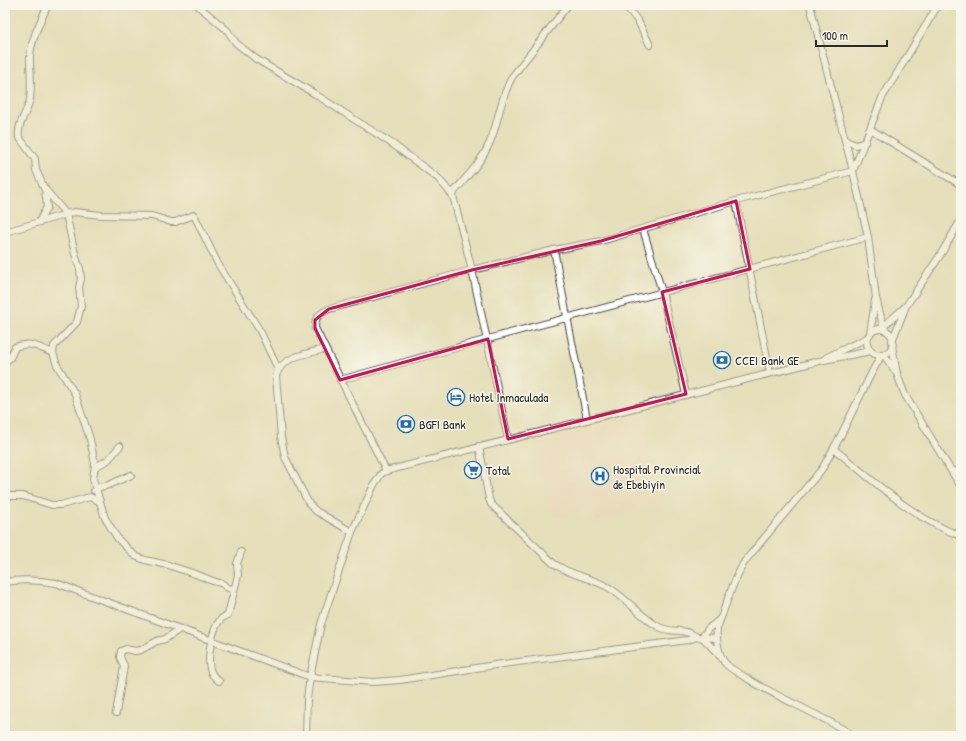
<svg xmlns="http://www.w3.org/2000/svg" width="966" height="741" font-family="'Patrick Hand',sans-serif">
<style>
.built{fill:#efd6bc}
.lines{fill:none;stroke-linecap:round;stroke-linejoin:round}
.minor-casing{stroke:#474640;stroke-width:8}
.minor{stroke:#fff;stroke-width:6}
.marked{fill:none;stroke:#c2185b;stroke-width:3;stroke-linejoin:round}
.labels{text-anchor:middle;stroke-width:3;stroke-linejoin:round;paint-order:stroke}
.poi-label{font-size:13px;fill:#2b2b2b;stroke:#fbf7ec;text-anchor:start}
</style>
<rect width="100%" height="100%" fill="#fbf7ec"/>
<filter id="ink" filterUnits="userSpaceOnUse"><feTurbulence type="fractalNoise" baseFrequency=".025" numOctaves="2"/><feDisplacementMap in="SourceGraphic" scale="8" xChannelSelector="R" yChannelSelector="G"/><feConvolveMatrix kernelMatrix="1 2 1 2 8 2 1 2 1" color-interpolation-filters="sRGB"/></filter>
<filter id="wash" filterUnits="userSpaceOnUse"><feTurbulence type="fractalNoise" baseFrequency=".012" numOctaves="4" result="noise"/><feDisplacementMap in="SourceGraphic" scale="16" xChannelSelector="R" yChannelSelector="G"/><feGaussianBlur stdDeviation="0.9" result="paint"/><feColorMatrix in="noise" values="0 0 0 0 0 0 0 0 0 0 0 0 0 0 0 0 0 1.4 0 .05"/><feComposite in="paint" operator="in"/></filter>
<g filter="url(#wash)">
<rect width="100%" height="100%" fill="#e5dfba"/>
<!-- built -->
<polygon class="built" points="642,414 663,500 595,523 591,509 556,518 548,504 538,453 538,440"/>
</g>
<g filter="url(#ink)">
<g class="lines">
<defs>
<g id="minor">
<path d="M 48,5 C 41,19 30,43 30,58 C 30,71 32,86 30,99 C 28,112 17,123 19,137 L 35,159 L 36,170 L 44,188 L 66,214 L 75,254 L 80,269 L 81,279 L 79,287 L 81,306 L 77,322 L 54,346 L 53,353 L 57,365 L 75,394 L 90,439 L 95,464 L 93,479 L 105,518 L 118,539 L 135,556 L 145,560 L 168,565 L 198,575 L 213,581 L 223,584 L 226,587 L 234,590"/>
<polyline points="197,5 227,30 236,43 256,59 315,94 391,143 438,178 453,196"/>
<polyline points="625,5 638,21 650,45"/>
<polyline points="810,5 853,171 868,237 876,298 884,330"/>
<polyline points="870,129 961,185"/>
<polyline points="846,141 856,145 865,142"/>
<polyline points="736,201 770,373"/>
<polyline points="39,222 47,207 45,189"/>
<polyline points="643,229 662,292 686,394"/>
<polyline points="5,232 74,212 101,215 152,216 171,222 175,222 194,215 218,264 260,331 278,369"/>
<polyline points="554,250 587,419"/>
<circle cx="880" cy="342" r="13"/>
<polyline points="884,330 885,325 905,307"/>
<polyline points="870,334 875,300"/>
<polyline points="892,341 906,306 939,257 961,220"/>
<polyline points="892,346 897,374 905,395 961,487"/>
<path d="M 325,349 C 307,354 281,356 276,376 L 281,437 L 285,457 L 309,504 L 316,511 L 352,532"/>
<polyline points="883,354 896,372"/>
<polyline points="827,357 867,338"/>
<path d="M 5,362 L 10,358 L 15,347 C 31,341 38,347 53,353"/>
<polyline points="340,380 488,339 868,237"/>
<path d="M 508,439 L 472,270 L 453,196 L 454,192 C 467,176 482,162 490,142 C 499,120 500,99 512,77 L 568,5"/>
<path d="M 479,446 L 489,499 L 491,504 L 553,563 C 572,577 593,577 611,589 C 628,600 642,618 659,627 C 673,634 683,627 697,637"/>
<path d="M 834,449 C 874,481 912,518 961,536"/>
<polyline points="95,467 108,460 120,446"/>
<path d="M 386,471 L 315,328 C 315,316 319,314 329,309 L 472,270 L 554,250 L 601,241 L 736,201 L 853,171 L 882,98 L 938,5"/>
<polyline points="952,471 961,472"/>
<polyline points="94,490 95,488 109,485 131,475"/>
<polyline points="5,496 23,496 52,505 61,505 90,497 99,501"/>
<path d="M 5,582 C 23,579 39,580 56,583 L 310,677 L 373,682 L 400,680 L 495,665 L 688,640 L 697,637 L 716,638"/>
<polyline points="720,619 708,629 702,637 720,656"/>
<path d="M 219,681 C 215,678 211,674 210,669 C 207,656 212,630 220,620 C 222,617 225,617 228,615 L 238,575 L 237,564 L 241,552"/>
<polyline points="116,713 124,666 120,657 121,651 126,649 135,651 141,650 157,641 165,639 180,629"/>
<polyline points="306,736 307,699 310,677 321,624 352,532 374,485 381,474 386,471 819,361 871,351"/>
<path d="M 854,736 C 820,714 782,700 748,679 C 741,674 731,670 725,663 C 718,654 716,639 717,628 C 726,606 732,582 745,561 L 822,469 L 840,437 L 872,372 L 882,354"/>
</g>
</defs>
<!-- minor casing -->
<use href="#minor" class="minor-casing"/>
<!-- minor -->
<use href="#minor" class="minor"/>
</g>
</g>
<!-- marked area -->
<path d="M0 0H966V741H0ZM 736,201 L 750,269 L 662,292 L 686,394 L 508,439 L 488,339 L 340,380 L 315,328 L 315,320 L 329,309 L 472,270 L 601,241 Z" fill="#e5dfba" fill-opacity=".55" fill-rule="evenodd"/>
<path class="marked" d="M 736,201 L 750,269 L 662,292 L 686,394 L 508,439 L 488,339 L 340,380 L 315,328 L 315,320 L 329,309 L 472,270 L 601,241 Z"/>
<!-- icons -->
<defs>
<symbol id="bank-ring" viewBox="-11 -11 22 22"><circle r="9.5" fill="#fbf7ec" stroke="#1f6fb2" stroke-width="1.5"/><path d="M-6-4H6V4H-6ZM0-2.3a2.3 2.3 0 1 0 0 4.6a2.3 2.3 0 1 0 0-4.6Z" fill="#1f6fb2"/></symbol>
<symbol id="hotel-ring" viewBox="-11 -11 22 22"><circle r="9.5" fill="#fbf7ec" stroke="#1f6fb2" stroke-width="1.5"/><path d="M-6-4.5h1.5V1H6V5H4.5V3h-9V5H-6ZM-4 0a1.8 1.8 0 1 1 3.6 0ZM.5 0V-2.5h3Q6-2.5 6 0Z" fill="#1f6fb2"/></symbol>
<symbol id="supermarket-ring" viewBox="-11 -11 22 22"><circle r="9.5" fill="#fbf7ec" stroke="#1f6fb2" stroke-width="1.5"/><path d="M-6-5.5h2.5l.6 2H6L4.5 2H-2.5L-4.4-4H-6ZM-1.5 3.2a1.3 1.3 0 1 0 .1 0ZM3 3.2a1.3 1.3 0 1 0 .1 0Z" fill="#1f6fb2"/></symbol>
<symbol id="hospital-ring" viewBox="-11 -11 22 22"><circle r="9.5" fill="#fbf7ec" stroke="#1f6fb2" stroke-width="1.5"/><path d="M-5-5h3v3.5h4V-5h3V5h-3V1.5h-4V5h-3Z" fill="#1f6fb2"/></symbol>
</defs>
<g fill-rule="evenodd">
<use href="#bank-ring" x="712" y="350" width="20" height="20"/>
<use href="#hotel-ring" x="446" y="387" width="20" height="20"/>
<use href="#bank-ring" x="396" y="414" width="20" height="20"/>
<use href="#supermarket-ring" x="463" y="460" width="20" height="20"/>
<use href="#hospital-ring" x="590" y="466" width="20" height="20"/>
</g>
<g class="labels">
<!-- poi labels -->
<g class="poi-label">
<text x="735" y="365">CCEI Bank GE</text>
<text x="469" y="402">Hotel Inmaculada</text>
<text x="419" y="429">BGFI Bank</text>
<text x="613" y="474">Hospital Provincial<tspan x="613" dy="15">de Ebebiyín</tspan></text>
<text x="486" y="475">Total</text>
</g>
</g>
<!-- margin -->
<rect width="966" height="741" fill="none" stroke="#fbf7ec" stroke-width="20"/>
<!-- scale -->
<path d="M816 40v6h71v-6" fill="none" stroke="#2b2b2b" stroke-width="2"/>
<text x="822" y="40" font-size="12" fill="#2b2b2b" stroke="#fbf7ec" stroke-width="3" paint-order="stroke">100 m</text>
</svg>
